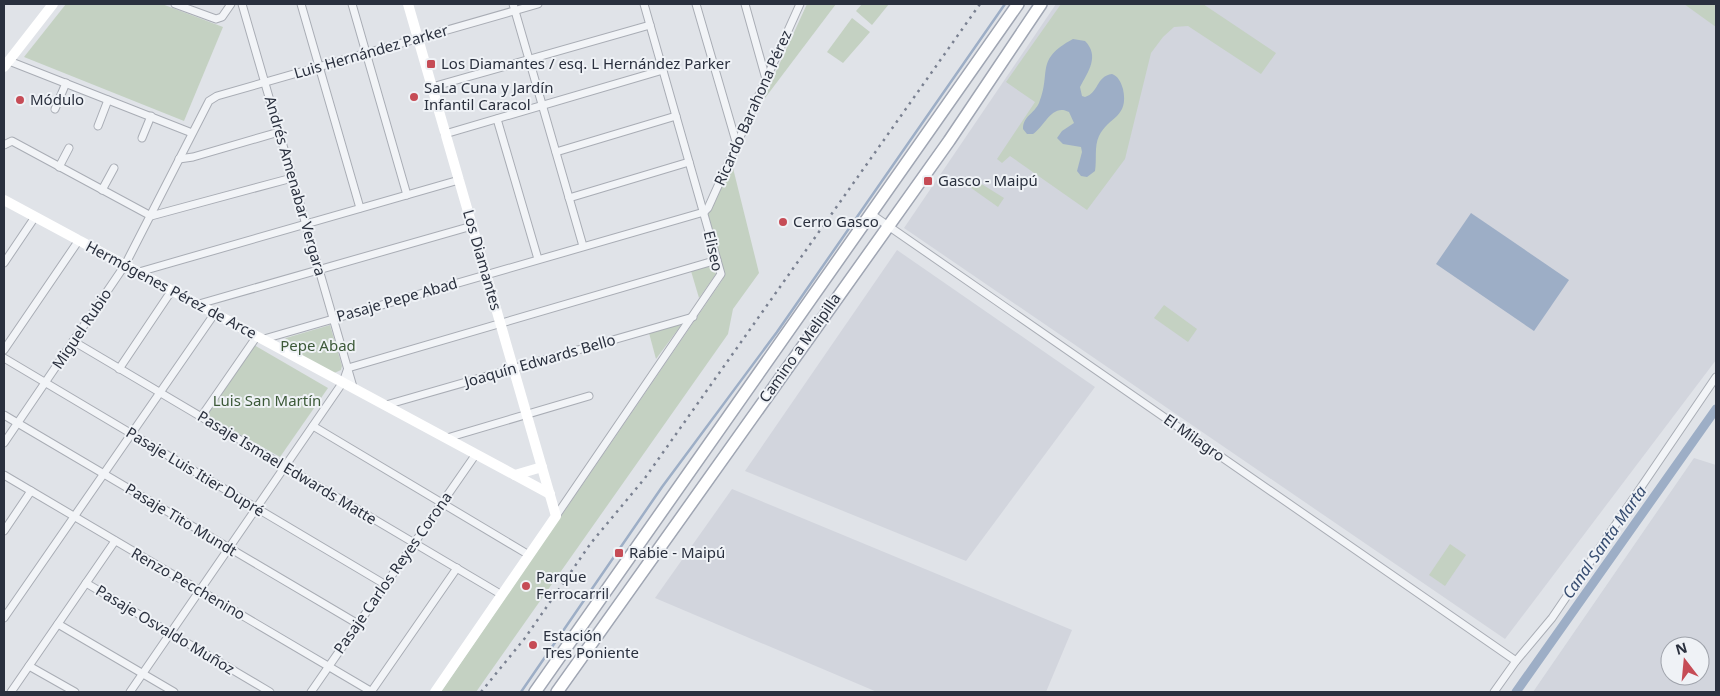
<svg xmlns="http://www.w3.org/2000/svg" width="1720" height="696" font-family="'Noto Sans',sans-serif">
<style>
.built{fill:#d2d5dd;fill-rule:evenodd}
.green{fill:#c4d1c2}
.water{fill:#9daec6}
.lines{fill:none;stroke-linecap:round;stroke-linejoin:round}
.stream{stroke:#9daec6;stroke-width:2.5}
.canal{stroke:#9daec6;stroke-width:9}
.street-casing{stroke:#a9adb5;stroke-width:9}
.primary-casing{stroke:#a0a6b3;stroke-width:14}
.street{stroke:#f2f4f7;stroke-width:7}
.secondary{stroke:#fff;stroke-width:10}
.primary{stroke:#fff;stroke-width:11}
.rail{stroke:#7a8191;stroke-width:2.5;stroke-dasharray:2.5 5;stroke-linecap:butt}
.poi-dot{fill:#c64c56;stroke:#eff2f6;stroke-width:2}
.labels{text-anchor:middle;stroke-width:4;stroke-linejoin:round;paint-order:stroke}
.street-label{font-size:15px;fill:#2a303e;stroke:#eff2f6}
.poi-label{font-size:15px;fill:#2a303e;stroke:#eff2f6;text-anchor:start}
.park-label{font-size:15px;fill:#3c5938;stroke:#eff2f6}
.water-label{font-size:16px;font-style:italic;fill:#364c70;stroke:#eff2f6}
</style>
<rect width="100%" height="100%" fill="#e0e3e8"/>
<!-- built -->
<g class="built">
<polygon points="1056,4 1716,4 1716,360 1505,639 904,228"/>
<polygon points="897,250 1095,387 966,561 745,471"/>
<path d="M 1694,458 L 1716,465 L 1716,692 L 1533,692 ZM 1670,646 L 1700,646 L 1700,676 L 1670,676 Z"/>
<polygon points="732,489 1072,630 1046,692 877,692 655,598"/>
</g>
<!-- green -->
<g class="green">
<polygon points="66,4 162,4 223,27 184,121 24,57"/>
<polygon points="807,4 836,4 762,102"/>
<polygon points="862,4 889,4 872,25 856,11"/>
<polygon points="1061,4 1203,4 1276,53 1261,74 1188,26 1174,27 1163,37 1151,53 1125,159 1087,210 1010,156 1002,163 997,159 1035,102 1006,82"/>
<polygon points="1684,4 1714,4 1716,5 1716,27"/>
<polygon points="852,18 870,32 843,63 827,52"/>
<polygon points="732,164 759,273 733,309 728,334 476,692 441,692 723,279 707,215"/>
<polygon points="972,178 1004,198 998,207 967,185"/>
<polygon points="713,264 716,274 699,298 691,271"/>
<polygon points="1164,305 1197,329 1188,342 1154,318"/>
<polygon points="682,324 656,359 649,333"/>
<polygon points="330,325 342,366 341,370 332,374 286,348 284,341 286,338"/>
<polygon points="254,345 328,388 280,457 206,415"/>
<polygon points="1450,544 1466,555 1445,586 1429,575"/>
</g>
<!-- water -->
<g class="water">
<path d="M 1073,39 L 1085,41 C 1100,56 1088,72 1080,87 L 1082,96 L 1085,97 C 1099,93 1096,76 1112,74 C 1118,76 1121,82 1123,89 C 1129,118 1109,116 1099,136 C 1094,146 1097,160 1095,171 L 1087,177 L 1081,176 L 1077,171 L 1082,152 L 1081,147 L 1063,144 L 1057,138 L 1062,131 L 1074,123 L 1069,112 C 1052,103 1045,126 1033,134 L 1027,134 L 1023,129 C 1023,116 1034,114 1039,103 C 1052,72 1034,60 1073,39 Z"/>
<polygon points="1471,213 1569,280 1534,331 1436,264"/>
</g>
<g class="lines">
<!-- stream -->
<polyline class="stream" points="521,692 662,487 777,332 1005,4"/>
<!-- canal -->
<polyline class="canal" points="1516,692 1716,409"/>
<defs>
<g id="street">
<polyline points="175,4 216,19 222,17 231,4"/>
<polyline points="242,4 353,387"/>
<polyline points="301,4 360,208"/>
<polyline points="352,4 407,195"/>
<polyline points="513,4 583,246"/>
<polyline points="696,4 737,145"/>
<polyline points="745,4 766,79"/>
<polyline points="9,61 192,133"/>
<polyline points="432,87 650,25"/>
<polyline points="55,109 66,83"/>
<polyline points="497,119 538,259"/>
<polyline points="98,126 108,100"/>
<polyline points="445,134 663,70"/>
<polyline points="142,138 151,116"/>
<polyline points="4,145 12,141 151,216 292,178"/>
<polyline points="556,152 676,116"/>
<polyline points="179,159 193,157 279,132"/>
<polyline points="59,167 69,148"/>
<polyline points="102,190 114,168"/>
<polyline points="569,198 689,162"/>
<polyline points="704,212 708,208 800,4"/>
<polyline points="871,214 1516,661"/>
<polyline points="4,263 35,217"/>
<polyline points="139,272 459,180"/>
<polyline points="199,304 472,226"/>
<polyline points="264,339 704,212"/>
<polyline points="73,341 502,595"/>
<polyline points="4,350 79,240"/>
<polyline points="4,358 386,585"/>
<polyline points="119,369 172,290"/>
<polyline points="386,405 693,317"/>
<polyline points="4,415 358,624"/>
<polyline points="201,417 257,336"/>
<polyline points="313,426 529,555"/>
<polyline points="447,438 589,396"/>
<polyline points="4,443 125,265 209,101 217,96 538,4"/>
<polyline points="4,475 372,692"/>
<polyline points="556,516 721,274 644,4"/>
<polyline points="4,531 31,491"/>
<polyline points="86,583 270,692"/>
<polyline points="4,618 215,313"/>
<polyline points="58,624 174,692"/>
<polyline points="29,666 75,692"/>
<polyline points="11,692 115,541"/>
<polyline points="130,692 343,382 348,368 717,260"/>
<polyline points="311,692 476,454"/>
<polyline points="371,692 457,568"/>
<polyline points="1494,692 1516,661 1552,618 1716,377"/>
</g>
<g id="primary">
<polyline points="535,692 1018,4"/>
<polyline points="557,692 949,141 1041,4"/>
</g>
</defs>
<!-- street casing -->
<use href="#street" class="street-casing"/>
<!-- primary casing -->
<use href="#primary" class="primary-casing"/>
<!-- street -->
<use href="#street" class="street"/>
<!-- secondary -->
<g class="secondary">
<polyline points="408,4 556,516 435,692"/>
<polyline points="4,67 53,4"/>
<polyline points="4,200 550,494"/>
<polyline points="515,475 542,467"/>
</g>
<!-- primary -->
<use href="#primary" class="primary"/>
<!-- rail -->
<polyline class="rail" points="481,692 525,638 591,543 645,478 980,4"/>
</g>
<!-- markers -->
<g class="poi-dot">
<rect x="426" y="59" width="10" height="10" rx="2.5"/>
<circle cx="414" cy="97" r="5"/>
<circle cx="20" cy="100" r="5"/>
<rect x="923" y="176" width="10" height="10" rx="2.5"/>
<circle cx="783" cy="222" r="5"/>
<rect x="614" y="548" width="10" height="10" rx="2.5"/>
<circle cx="526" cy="586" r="5"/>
<circle cx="533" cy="645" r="5"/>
</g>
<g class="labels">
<!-- street labels -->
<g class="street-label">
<text transform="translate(371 52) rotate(-16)" y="5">Luis Hernández Parker</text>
<text transform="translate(753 108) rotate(-66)" y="5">Ricardo Barahona Pérez</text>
<text transform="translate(295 186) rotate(74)" y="5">Andrés Amenabar Vergara</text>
<text transform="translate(713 251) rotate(77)" y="5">Eliseo</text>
<text transform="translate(482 260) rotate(74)" y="5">Los Diamantes</text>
<text transform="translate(171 290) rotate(28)" y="5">Hermógenes Pérez de Arce</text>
<text transform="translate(397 300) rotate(-16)" y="5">Pasaje Pepe Abad</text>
<text transform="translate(82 329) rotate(-56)" y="5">Miguel Rubio</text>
<text transform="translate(800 348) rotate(-55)" y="5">Camino a Melipilla</text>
<text transform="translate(540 361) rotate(-16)" y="5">Joaquín Edwards Bello</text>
<text transform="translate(1194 438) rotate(35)" y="5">El Milagro</text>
<text transform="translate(287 468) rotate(31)" y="5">Pasaje Ismael Edwards Matte</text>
<text transform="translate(195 472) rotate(31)" y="5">Pasaje Luis Itier Dupré</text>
<text transform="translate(181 520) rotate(31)" y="5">Pasaje Tito Mundt</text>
<text transform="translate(393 573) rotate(-55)" y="5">Pasaje Carlos Reyes Corona</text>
<text transform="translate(188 584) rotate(30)" y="5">Renzo Pecchenino</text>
<text transform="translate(165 630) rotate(31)" y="5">Pasaje Osvaldo Muñoz</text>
</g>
<!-- poi labels -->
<g class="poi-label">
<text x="441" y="69">Los Diamantes / esq. L Hernández Parker</text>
<text x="424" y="93">SaLa Cuna y Jardín<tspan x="424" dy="17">Infantil Caracol</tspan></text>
<text x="30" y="105">Módulo</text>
<text x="938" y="186">Gasco - Maipú</text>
<text x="793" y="227">Cerro Gasco</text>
<text x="629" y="558">Rabie - Maipú</text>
<text x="536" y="582">Parque<tspan x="536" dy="17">Ferrocarril</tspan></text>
<text x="543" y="641">Estación<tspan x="543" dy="17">Tres Poniente</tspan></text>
</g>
<!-- park labels -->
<g class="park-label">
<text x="318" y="351">Pepe Abad</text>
<text x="267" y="406">Luis San Martín</text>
</g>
<!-- water labels -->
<g class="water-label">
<text transform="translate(1604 542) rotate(-55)" y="6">Canal Santa Marta</text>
</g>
</g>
<!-- border -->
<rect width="1720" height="696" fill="none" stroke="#2a303e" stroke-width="10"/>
<!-- north arrow -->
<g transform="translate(1685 661) rotate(344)"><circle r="24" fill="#eff2f6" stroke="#a0a4ac"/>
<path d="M0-4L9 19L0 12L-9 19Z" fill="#c64c56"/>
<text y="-8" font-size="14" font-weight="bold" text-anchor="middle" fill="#2a303e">N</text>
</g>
</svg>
